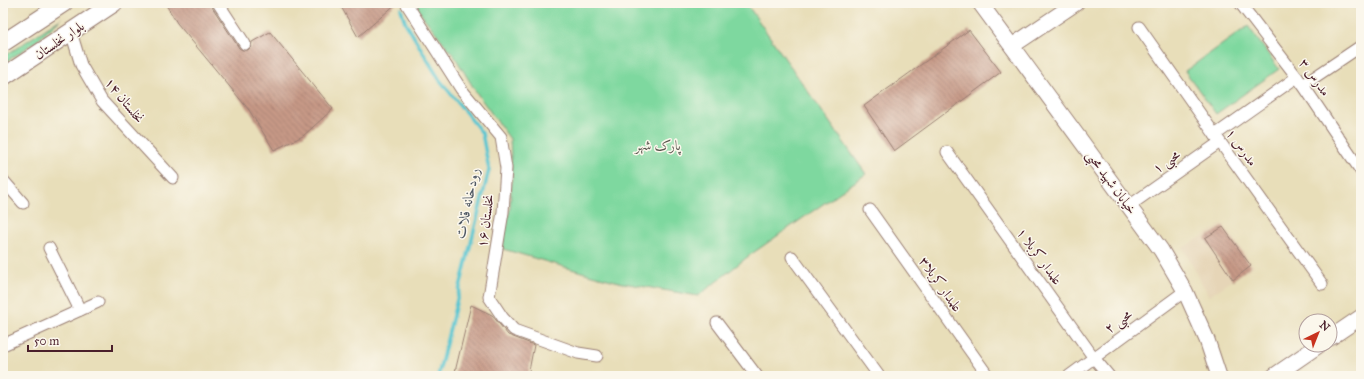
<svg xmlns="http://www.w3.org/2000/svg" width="1364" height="379" font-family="'IM FELL Great Primer',Amiri,serif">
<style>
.built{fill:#e6d5b7}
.park{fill:#7ed89f;stroke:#647c65}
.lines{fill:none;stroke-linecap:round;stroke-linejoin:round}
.stream{stroke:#5ac6d1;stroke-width:3.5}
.building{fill:url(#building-back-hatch)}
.street-casing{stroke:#997e72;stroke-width:13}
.secondary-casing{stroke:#997e72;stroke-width:17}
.primary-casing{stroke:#997e72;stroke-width:19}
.street{stroke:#fff;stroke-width:11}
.secondary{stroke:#fff;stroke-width:15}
.primary{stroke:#fff;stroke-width:17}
.labels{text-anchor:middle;stroke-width:3;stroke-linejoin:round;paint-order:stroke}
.street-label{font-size:14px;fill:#4a1f2b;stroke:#fbf7ec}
.park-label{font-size:14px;fill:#5a564e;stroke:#fbf7ec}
.water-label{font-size:15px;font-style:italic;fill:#505965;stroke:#fbf7ec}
</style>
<defs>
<pattern id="building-back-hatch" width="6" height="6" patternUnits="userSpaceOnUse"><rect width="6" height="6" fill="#c69986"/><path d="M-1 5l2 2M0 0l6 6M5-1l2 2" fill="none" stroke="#a37c6e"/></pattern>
</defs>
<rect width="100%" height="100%" fill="#fbf7ec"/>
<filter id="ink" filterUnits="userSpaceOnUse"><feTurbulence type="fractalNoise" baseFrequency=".025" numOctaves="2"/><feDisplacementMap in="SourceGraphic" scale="8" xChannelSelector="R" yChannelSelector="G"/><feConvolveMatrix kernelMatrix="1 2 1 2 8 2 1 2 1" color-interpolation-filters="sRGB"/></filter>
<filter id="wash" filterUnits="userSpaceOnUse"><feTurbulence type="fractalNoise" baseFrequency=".012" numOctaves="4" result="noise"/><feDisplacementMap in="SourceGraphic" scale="16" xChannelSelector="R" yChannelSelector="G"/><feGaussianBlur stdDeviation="0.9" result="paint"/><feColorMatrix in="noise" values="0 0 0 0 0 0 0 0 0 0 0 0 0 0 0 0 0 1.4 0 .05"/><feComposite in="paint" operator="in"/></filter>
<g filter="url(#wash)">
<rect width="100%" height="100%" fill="#e8deb9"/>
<!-- built -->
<polygon class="built" points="1223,224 1254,266 1209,296 1183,248"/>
<!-- park -->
<g class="park">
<polygon points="416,3 746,3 866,174 750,255 698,296 623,283 592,275 503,249 504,237 510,208 512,176 510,139 476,92 455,57 421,14"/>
<polygon points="62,18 38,40 3,64 3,57"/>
<polygon points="1248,26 1279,69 1216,114 1185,71"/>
</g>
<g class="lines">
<!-- stream -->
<polyline class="stream" points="401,9 405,22 439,79 482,133 489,170 438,376"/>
</g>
<g id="blocks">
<!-- building -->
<g class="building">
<polygon points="165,3 211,3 212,7 239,48 242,50 248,50 251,47 252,42 270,32 333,109 303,136 274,150 249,110 177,23"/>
<polygon points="339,3 397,3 358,37"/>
<polygon points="969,30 1001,72 894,151 864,106"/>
<polygon points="1223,227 1251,266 1233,280 1205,238"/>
<polygon points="471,305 492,315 508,335 534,345 528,376 454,376"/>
</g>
</g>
</g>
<g filter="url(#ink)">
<use href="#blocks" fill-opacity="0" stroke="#997e72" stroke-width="1"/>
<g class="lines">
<defs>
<g id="street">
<polyline points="218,3 245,44"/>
<polyline points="406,3 461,89 501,137 506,168 503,212 489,297 503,318 514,330 578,353 597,356"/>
<polyline points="1240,3 1303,85 1361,171"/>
<polyline points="1139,27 1220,142 1322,284"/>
<polyline points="71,32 81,65 102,101 173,178"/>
<polyline points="1303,85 1361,46"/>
<polyline points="1215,135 1297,77"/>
<polyline points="947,152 1094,358 1109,376"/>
<polyline points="3,180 23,203"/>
<polyline points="1129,206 1220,142"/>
<polyline points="870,210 988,376"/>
<polyline points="49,248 80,310"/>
<polyline points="792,257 879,376"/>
<polyline points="717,323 757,376"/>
<polyline points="3,345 98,302"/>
<polyline points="1069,376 1185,291"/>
</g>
<g id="secondary">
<polyline points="980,3 1161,250 1185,291 1207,340 1219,376"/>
<polyline points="1012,46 1076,3"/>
<polyline points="1330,338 1361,317"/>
<polyline points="1274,376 1319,345"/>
</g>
<g id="primary">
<polyline points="3,43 64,3"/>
<polyline points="3,77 114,3"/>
</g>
</defs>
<!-- street casing -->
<use href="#street" class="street-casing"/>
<!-- secondary casing -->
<use href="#secondary" class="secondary-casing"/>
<!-- primary casing -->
<use href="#primary" class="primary-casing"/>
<!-- street -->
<use href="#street" class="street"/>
<!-- secondary -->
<use href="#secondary" class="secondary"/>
<!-- primary -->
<use href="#primary" class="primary"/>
</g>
</g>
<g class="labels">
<!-- street labels -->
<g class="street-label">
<text transform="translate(59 40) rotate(-34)" y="5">بلوار نخلستان</text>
<text transform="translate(1315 77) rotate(54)" y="5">مدرس ۳</text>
<text transform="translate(125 100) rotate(51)" y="5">نخلستان ۱۴</text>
<text transform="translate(1242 147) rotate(54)" y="5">مدرس ۱</text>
<text transform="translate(1166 161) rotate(-35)" y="5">محبی ۱</text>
<text transform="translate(1112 182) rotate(54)" y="5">خیابان شهید محبی</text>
<text transform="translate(485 221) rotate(-82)" y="5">نخلستان ۱۶</text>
<text transform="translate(1040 256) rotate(54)" y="5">علمدار کربلا ۱</text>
<text transform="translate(941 284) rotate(55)" y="5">علمدار کربلا۳</text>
<text transform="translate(1118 321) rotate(-36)" y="5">محبی ۲</text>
</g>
<!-- park labels -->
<g class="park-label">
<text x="658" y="150">پارک شهر</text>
</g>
<!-- water labels -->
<g class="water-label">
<text transform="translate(467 203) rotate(-78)" y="5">رودخانه قلات</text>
</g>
</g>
<!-- margin -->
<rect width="1364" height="379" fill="none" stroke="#fbf7ec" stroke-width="16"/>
<!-- north arrow -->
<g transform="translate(1318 333) rotate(43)"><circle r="19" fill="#fbf7ec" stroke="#b4a19f"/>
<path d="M0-3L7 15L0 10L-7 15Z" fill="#c8321e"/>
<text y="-6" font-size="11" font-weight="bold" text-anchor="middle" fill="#4a1f2b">N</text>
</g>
<!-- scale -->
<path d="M28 345v6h84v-6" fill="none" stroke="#4a1f2b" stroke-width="2"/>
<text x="34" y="345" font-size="12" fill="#4a1f2b" stroke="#fbf7ec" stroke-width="3" paint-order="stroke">50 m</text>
</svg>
